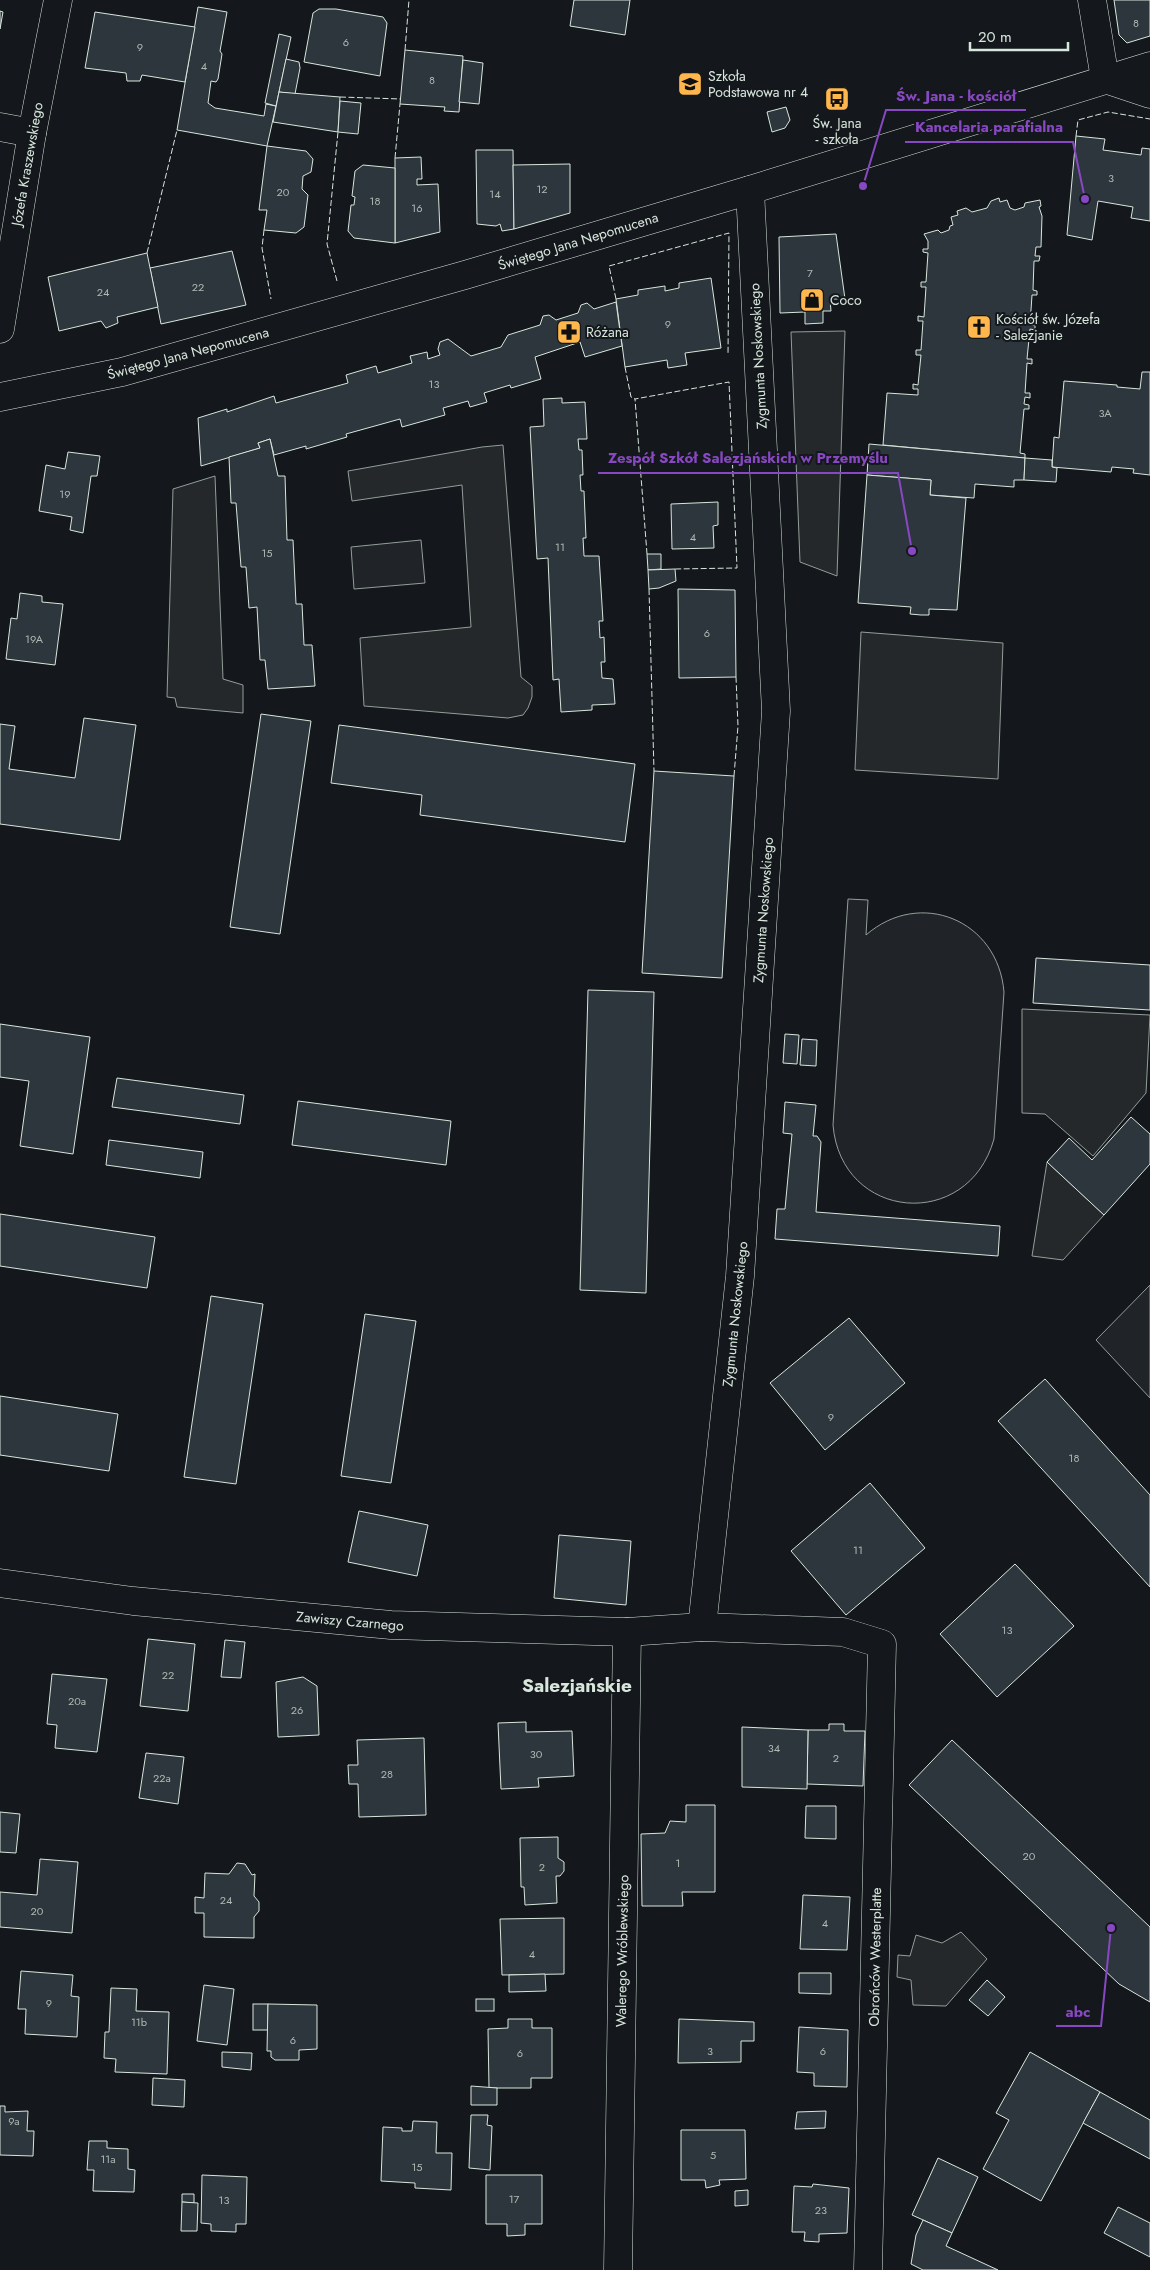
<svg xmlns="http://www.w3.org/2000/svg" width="1150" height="2270" font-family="Jost,sans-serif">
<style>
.green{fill:#202428;stroke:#939e99}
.parking{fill:#24282b;stroke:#939e99}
.building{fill:#2c363c;stroke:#d8e6dc}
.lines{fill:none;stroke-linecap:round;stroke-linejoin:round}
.street-casing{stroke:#d8e6dc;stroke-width:29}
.secondary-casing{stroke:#d8e6dc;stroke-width:29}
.street{stroke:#14181c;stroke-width:28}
.secondary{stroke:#14181c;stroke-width:28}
.fence{stroke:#d8e6dc;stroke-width:1;stroke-dasharray:6 2.5;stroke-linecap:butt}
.labels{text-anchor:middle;stroke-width:4;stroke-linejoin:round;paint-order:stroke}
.number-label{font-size:11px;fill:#adbab4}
.poi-label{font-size:14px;fill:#d8e6dc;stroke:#14181c;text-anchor:start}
.street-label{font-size:14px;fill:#d8e6dc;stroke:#14181c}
.district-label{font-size:19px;font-weight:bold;fill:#d8e6dc;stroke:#14181c}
.leader{fill:none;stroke:#8948c3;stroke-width:2}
.callout-dot{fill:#8948c3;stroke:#14181c;stroke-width:2}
.callout-label{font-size:15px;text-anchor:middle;font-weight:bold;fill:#8948c3;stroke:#14181c;stroke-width:4;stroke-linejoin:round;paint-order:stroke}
</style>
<rect width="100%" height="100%" fill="#14181c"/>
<!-- green -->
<g class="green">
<polygon points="421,540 425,583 354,589 351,547"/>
<path d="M 848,899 L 868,900 L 866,935 C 920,888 998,920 1004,992 L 994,1139 C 968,1232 841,1221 833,1125 Z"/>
<polygon points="1150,1285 1150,1398 1096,1340"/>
</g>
<!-- parking -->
<g class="parking">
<polygon points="845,331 837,576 800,562 791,332"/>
<polygon points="503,445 521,677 532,686 532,697 528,708 523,715 508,718 364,706 360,638 471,627 462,485 352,501 348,471 482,447"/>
<polygon points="215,476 223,679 243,685 243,713 177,707 175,698 167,697 173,489"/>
<polygon points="861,632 1003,643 998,779 855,770"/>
<polygon points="1022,1009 1150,1015 1146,1093 1093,1156 1045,1114 1022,1113"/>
<polygon points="1047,1162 1104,1215 1063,1260 1032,1256"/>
<polygon points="961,1932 987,1959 946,2006 913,2005 911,1980 897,1977 898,1955 910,1956 916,1935 942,1943"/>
</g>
<!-- building -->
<g class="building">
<polygon points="574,0 630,0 625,35 570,26"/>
<polygon points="1114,0 1150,0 1150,36 1127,43 1119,35"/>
<polygon points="198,7 227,12 220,51 222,54 218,79 216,82 211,81 208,103 215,108 264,116 266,104 276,106 267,146 177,130"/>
<polygon points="319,9 336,9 383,17 387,23 380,76 304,62 313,13"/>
<polygon points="0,11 3,12 0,29"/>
<polygon points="95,12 195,27 185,82 142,75 140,81 127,81 126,73 85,68"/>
<polygon points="279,34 291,37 276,106 265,103"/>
<polygon points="405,50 463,56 459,112 444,111 445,107 400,104"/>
<polygon points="286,59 299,62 300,68 295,94 279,92"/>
<polygon points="463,60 483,63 479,104 459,102"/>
<polygon points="279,92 340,97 338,132 273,122"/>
<polygon points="340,101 361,103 358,134 338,132"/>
<polygon points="786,107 790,120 785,128 772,132 767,112"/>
<polygon points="1076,136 1105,139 1103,150 1141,155 1142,148 1150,149 1150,221 1131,218 1133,207 1098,201 1092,240 1067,235"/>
<polygon points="267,146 306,151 313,159 311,172 303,176 302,189 308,195 304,227 296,233 264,230 267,210 259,210"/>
<polygon points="476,150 513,150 514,229 502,231 500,224 496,226 477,224"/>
<polygon points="421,157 422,179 417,179 417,185 438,184 440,232 395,243 395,158"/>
<polygon points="570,164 570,213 514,229 513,165"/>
<polygon points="363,165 395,168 395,243 354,238 348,231 351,205 354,205 355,197 352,196 355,171"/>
<polygon points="999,198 1000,202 1007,200 1010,208 1015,210 1024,207 1025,203 1040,200 1041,206 1039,207 1042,216 1041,247 1036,247 1035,256 1040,256 1039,261 1034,261 1033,290 1037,291 1037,295 1032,295 1030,325 1035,325 1035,330 1030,329 1027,359 1032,359 1032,364 1027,363 1025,393 1030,393 1030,398 1025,397 1024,404 1029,405 1029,409 1024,409 1020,453 1025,454 1025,458 883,445 887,393 918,395 918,389 913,389 913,384 918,385 921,355 916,355 916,350 921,350 923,321 918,321 918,316 924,317 926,287 921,287 921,282 926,282 928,253 923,252 923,249 928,249 928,241 924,234 938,230 941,233 949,230 950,226 953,225 951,217 958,215 957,211 966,208 972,212 987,208 991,201"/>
<polygon points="836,234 845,299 830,299 831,311 823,311 823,323 805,324 805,312 780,313 779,237"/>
<polygon points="232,251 246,305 161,324 150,268"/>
<polygon points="147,253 158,307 117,317 118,323 106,328 101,321 59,331 48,277"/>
<polygon points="711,278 721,348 685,353 687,365 668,368 667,360 625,367 616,299 638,295 638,290 665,286 665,291 679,288 679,283"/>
<polygon points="616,302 622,346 585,357 580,342 535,357 541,379 511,388 510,385 484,393 487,402 470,407 468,401 443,408 445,415 402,427 400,419 346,434 347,437 306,449 306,446 274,455 270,439 258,443 260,448 201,466 198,418 227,409 227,412 274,396 276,403 348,383 346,375 376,366 378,373 412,363 410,356 427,352 428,359 440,355 438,349 440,342 448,339 471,356 501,347 508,335 540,325 543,316 549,315 556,320 578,313 581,305 587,303 594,309"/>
<polygon points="1142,372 1150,372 1150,475 1133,473 1134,469 1112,467 1111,472 1052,467 1054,437 1059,438 1064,381 1117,385 1117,387 1140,389"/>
<polygon points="562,398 562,403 585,402 587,439 578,439 579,450 582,450 583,475 580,475 581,491 584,491 586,538 583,538 584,556 599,556 603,621 599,621 600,638 604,637 605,662 601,662 602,678 613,679 615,704 592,705 592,710 561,712 559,679 553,680 548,558 537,559 530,427 544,426 543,399"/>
<polygon points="270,439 278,476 285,476 287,540 293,540 296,604 302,604 304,645 312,645 315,686 268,689 265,660 260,660 257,607 249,608 246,567 241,567 236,503 231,503 229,457 260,448 258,443"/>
<polygon points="869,444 1025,458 1024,480 1014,480 1014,487 975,484 974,498 930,495 931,480 867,475"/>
<polygon points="68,452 100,456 97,476 91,476 83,533 70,530 72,517 39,511 46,465 65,469"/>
<polygon points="1025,458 1052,460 1052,467 1057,468 1056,482 1024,480"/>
<polygon points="867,475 931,480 930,495 966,498 957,610 929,609 929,615 921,615 910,614 911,607 858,603"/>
<polygon points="718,502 718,525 713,526 714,548 672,549 671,504"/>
<polygon points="647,554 661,554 661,569 648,570"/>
<polygon points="675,569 676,581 659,588 649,589 648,570"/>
<polygon points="678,589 735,590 736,677 679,678"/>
<polygon points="20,593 42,596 42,602 63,604 55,665 6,659 11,618 17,619"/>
<polygon points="261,714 311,721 280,934 230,927"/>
<polygon points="84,718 136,725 120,840 0,824 0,724 15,726 9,769 75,778"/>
<polygon points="339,725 635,764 625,842 420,815 422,795 331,783"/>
<polygon points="654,771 734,776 722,978 642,973"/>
<polygon points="1036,958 1150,965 1150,1010 1033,1003"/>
<polygon points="588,990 654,992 646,1293 580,1290"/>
<polygon points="0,1024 90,1037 73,1154 20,1146 29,1081 0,1077"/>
<polygon points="785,1034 799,1035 797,1064 783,1063"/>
<polygon points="802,1039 817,1040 816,1066 800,1065"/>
<polygon points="117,1078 244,1095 240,1124 112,1107"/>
<polygon points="298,1101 451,1121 446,1165 292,1145"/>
<polygon points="785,1102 816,1105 813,1136 817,1136 821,1142 816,1212 1000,1226 998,1256 775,1239 777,1209 785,1209 792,1134 783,1133"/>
<polygon points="1131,1117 1150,1134 1150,1164 1104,1215 1047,1162 1069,1138 1092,1160"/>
<polygon points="109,1140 203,1152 200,1178 106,1165"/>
<polygon points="0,1214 155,1237 147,1288 0,1266"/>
<polygon points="211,1296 263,1304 236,1484 184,1477"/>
<polygon points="365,1314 416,1321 391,1483 341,1476"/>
<polygon points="849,1318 905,1383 825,1450 770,1383"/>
<polygon points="1045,1379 1150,1495 1150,1587 998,1421"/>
<polygon points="0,1396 118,1414 109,1471 0,1455"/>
<polygon points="870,1483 925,1548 846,1615 791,1551"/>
<polygon points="359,1511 428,1525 417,1576 348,1562"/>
<polygon points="559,1535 631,1541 626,1605 554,1598"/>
<polygon points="1015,1564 1074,1626 997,1697 940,1634"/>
<polygon points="148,1639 195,1644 188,1711 140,1706"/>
<polygon points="225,1640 245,1642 241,1678 221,1677"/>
<polygon points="52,1674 107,1679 97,1752 55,1748 57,1725 47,1724"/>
<polygon points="303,1677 317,1686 319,1735 278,1737 276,1682"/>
<polygon points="526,1722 526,1732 572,1731 574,1776 538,1778 539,1787 501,1789 498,1723"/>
<polygon points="829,1724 844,1724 844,1731 865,1731 863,1786 807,1784 808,1730 829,1730"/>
<polygon points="742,1727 808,1730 807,1789 742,1787"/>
<polygon points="424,1738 426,1815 359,1817 358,1784 349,1784 348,1765 358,1765 357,1740"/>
<polygon points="952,1740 1150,1927 1150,2002 1119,1984 909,1785"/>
<polygon points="146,1753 184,1757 178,1804 139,1798"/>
<polygon points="686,1805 715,1805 715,1892 682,1892 683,1906 642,1906 641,1834 665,1833 670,1821 686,1822"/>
<polygon points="806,1806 836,1806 836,1839 805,1838"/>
<polygon points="0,1812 20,1814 16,1853 0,1852"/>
<polygon points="558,1837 558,1858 564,1862 564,1871 560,1876 556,1876 557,1903 525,1905 524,1887 521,1887 520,1838"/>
<polygon points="40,1859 78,1862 72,1933 0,1927 0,1892 37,1895"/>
<polygon points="237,1863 245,1864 252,1875 255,1874 254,1896 259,1902 259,1911 254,1917 254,1938 204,1937 204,1913 195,1913 195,1897 204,1898 205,1873 229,1874"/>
<polygon points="803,1895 850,1897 847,1950 800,1949"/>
<polygon points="564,1918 564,1974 502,1975 500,1919"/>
<polygon points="21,1971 73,1975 71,1996 79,1997 77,2037 25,2034 26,2009 18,2009"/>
<polygon points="799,1973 831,1973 831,1994 799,1993"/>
<polygon points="545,1974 546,1991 509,1992 509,1975"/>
<polygon points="987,1980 1005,1997 988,2016 969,2000"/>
<polygon points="204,1985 234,1989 227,2045 197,2041"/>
<polygon points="111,1988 137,1989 136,2011 169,2012 167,2074 115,2072 116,2059 104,2058 105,2032 109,2032"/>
<rect x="476" y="1999" width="18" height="12"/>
<rect x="253" y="2004" width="15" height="26"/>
<polygon points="268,2004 317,2005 317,2049 299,2050 299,2060 275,2060 271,2057 271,2051 267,2051"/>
<polygon points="508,2019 532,2019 532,2028 552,2028 552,2078 531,2078 531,2088 489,2088 488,2029 508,2028"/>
<polygon points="679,2019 754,2022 754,2041 741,2041 741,2062 678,2063"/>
<polygon points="799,2027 848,2030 847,2087 814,2086 814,2073 797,2072"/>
<polygon points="222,2052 252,2053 251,2070 222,2067"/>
<polygon points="1030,2052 1100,2092 1041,2201 983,2169 1009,2120 996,2113"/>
<polygon points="153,2078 185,2080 184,2107 152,2105"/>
<polygon points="471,2086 497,2088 497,2105 471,2105"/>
<polygon points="1100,2092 1150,2120 1150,2159 1083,2123"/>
<polygon points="0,2106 5,2106 5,2112 28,2111 27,2131 34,2131 33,2156 0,2155"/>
<polygon points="826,2111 825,2128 795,2129 797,2112"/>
<polygon points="471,2115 488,2115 487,2125 492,2126 490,2170 469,2168"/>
<polygon points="413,2121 437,2122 436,2153 452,2153 451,2190 415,2188 415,2183 381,2181 383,2127 402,2128 402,2131 412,2131"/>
<polygon points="681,2130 745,2130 746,2179 719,2180 720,2185 706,2188 705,2180 681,2180"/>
<polygon points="89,2141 107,2141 107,2148 128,2149 128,2169 135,2170 134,2192 93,2191 94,2170 87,2170"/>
<polygon points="938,2158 978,2177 952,2233 912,2215"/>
<polygon points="202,2175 247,2177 246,2224 236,2224 236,2232 211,2231 211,2224 201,2223"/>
<polygon points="486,2175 542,2175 542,2224 525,2224 525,2235 507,2236 507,2224 486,2224"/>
<polygon points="813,2184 849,2188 847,2233 819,2234 819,2242 804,2241 805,2232 792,2232 794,2186 812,2187"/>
<polygon points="748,2190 748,2205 735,2206 735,2191"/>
<polygon points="182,2194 194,2194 194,2203 182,2202"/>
<polygon points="182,2202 198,2203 197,2231 181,2231"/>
<polygon points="1118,2207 1150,2223 1150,2257 1104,2233"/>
<polygon points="923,2220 952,2233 946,2246 998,2270 923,2270 911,2264 916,2235"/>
</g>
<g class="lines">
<defs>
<g id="street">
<polyline points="0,127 32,133"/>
<polyline points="0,329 32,133 58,0"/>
<polyline points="0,1583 133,1601 391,1625 627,1632 702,1627 843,1632 882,1644 868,2270"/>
<polyline points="702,1627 740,1276 776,711 750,190"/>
<polyline points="618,2270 627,1632"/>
</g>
<g id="secondary">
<polyline points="1092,0 1105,79"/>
<polyline points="1105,79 1150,94"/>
<polyline points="0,397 122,372 465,275 750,190 1150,66"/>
</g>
</defs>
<!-- street casing -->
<use href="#street" class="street-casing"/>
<!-- secondary casing -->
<use href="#secondary" class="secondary-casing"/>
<!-- street -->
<use href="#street" class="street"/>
<!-- secondary -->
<use href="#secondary" class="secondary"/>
<!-- fence -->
<g class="fence">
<polyline points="405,50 409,0"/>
<polyline points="340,97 401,99"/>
<polyline points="1076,136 1078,120 1108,112 1150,119"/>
<polyline points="395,158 400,104"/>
<polyline points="264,230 262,248 271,299"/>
<polyline points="147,253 177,130"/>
<polyline points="337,281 327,244 338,132"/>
<polyline points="616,299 609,266 729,233 728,355"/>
<polyline points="625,367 631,397 635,399"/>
<polyline points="647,554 635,399 729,382 737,568 675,569"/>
<polyline points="649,589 654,771"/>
<polyline points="734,776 738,726 736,677"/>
</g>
</g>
<!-- icons -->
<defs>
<symbol id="school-square" viewBox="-11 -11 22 22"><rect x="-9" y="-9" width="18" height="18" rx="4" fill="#ffb74d" stroke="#14181c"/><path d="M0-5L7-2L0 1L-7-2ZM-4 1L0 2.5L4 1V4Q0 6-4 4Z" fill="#111"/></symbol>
<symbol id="bus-square" viewBox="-11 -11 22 22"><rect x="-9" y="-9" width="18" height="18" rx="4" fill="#ffb74d" stroke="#14181c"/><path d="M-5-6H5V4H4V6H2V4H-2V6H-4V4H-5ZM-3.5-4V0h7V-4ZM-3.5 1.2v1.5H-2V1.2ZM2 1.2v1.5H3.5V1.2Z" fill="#111"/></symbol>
<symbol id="shop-square" viewBox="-11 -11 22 22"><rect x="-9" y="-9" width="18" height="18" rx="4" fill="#ffb74d" stroke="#14181c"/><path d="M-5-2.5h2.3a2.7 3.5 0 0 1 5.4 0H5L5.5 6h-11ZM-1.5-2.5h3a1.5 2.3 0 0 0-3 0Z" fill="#111"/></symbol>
<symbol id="church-square" viewBox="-11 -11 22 22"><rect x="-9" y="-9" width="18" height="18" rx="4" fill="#ffb74d" stroke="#14181c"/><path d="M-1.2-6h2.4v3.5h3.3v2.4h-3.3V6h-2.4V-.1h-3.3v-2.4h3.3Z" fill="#111"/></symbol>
<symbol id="pharmacy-square" viewBox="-11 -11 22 22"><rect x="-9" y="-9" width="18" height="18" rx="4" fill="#ffb74d" stroke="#14181c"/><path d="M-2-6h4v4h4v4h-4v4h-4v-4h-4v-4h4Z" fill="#111"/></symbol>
</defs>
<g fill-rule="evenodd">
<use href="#school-square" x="676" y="70" width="28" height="28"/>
<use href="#bus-square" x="823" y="85" width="28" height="28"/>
<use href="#shop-square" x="798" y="286" width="28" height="28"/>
<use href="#church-square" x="965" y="313" width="28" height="28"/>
<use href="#pharmacy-square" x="555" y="318" width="28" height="28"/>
</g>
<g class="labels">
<!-- number labels -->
<g class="number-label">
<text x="1136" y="27">8</text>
<text x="346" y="46">6</text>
<text x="140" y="51">9</text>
<text x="204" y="70">4</text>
<text x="432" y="84">8</text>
<text x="1111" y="182">3</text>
<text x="542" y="193">12</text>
<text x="283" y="196">20</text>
<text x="495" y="198">14</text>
<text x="375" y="205">18</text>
<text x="417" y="212">16</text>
<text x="810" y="277">7</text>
<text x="198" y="291">22</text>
<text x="103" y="296">24</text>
<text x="668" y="328">9</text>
<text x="434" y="388">13</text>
<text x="1105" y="417">3A</text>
<text x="65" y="498">19</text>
<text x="693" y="541">4</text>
<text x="560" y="551">11</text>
<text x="267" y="557">15</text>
<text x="707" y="637">6</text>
<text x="34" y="643">19A</text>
<text x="831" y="1421">9</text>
<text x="1074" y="1462">18</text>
<text x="858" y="1554">11</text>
<text x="1007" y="1634">13</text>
<text x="168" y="1679">22</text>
<text x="77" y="1705">20a</text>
<text x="297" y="1714">26</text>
<text x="774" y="1752">34</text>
<text x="536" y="1758">30</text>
<text x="836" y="1762">2</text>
<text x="387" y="1778">28</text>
<text x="162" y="1782">22a</text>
<text x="1029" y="1860">20</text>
<text x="678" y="1867">1</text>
<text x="542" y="1871">2</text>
<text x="226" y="1904">24</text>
<text x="37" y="1915">20</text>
<text x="825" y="1927">4</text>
<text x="532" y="1958">4</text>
<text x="49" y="2007">9</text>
<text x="139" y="2026">11b</text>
<text x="293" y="2044">6</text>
<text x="710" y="2055">3</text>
<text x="823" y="2055">6</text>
<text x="520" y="2057">6</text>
<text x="14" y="2125">9a</text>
<text x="713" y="2159">5</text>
<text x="108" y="2163">11a</text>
<text x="417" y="2171">15</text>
<text x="514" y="2203">17</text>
<text x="224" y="2204">13</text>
<text x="821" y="2214">23</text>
</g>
<!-- poi labels -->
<g class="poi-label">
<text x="708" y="81">Szkoła<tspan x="708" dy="16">Podstawowa nr 4</tspan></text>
<text x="837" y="128" text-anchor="middle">Św. Jana<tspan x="837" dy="16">- szkoła</tspan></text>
<text x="830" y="305">Coco</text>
<text x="996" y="324">Kościół św. Józefa<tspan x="996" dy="16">- Salezjanie</tspan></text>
<text x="586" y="337">Różana</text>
</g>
<!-- street labels -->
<g class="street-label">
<text transform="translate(27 164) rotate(-80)" y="5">Józefa Kraszewskiego</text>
<text transform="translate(578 241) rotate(-17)" y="5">Świętego Jana Nepomucena</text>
<text transform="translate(188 353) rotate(-15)" y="5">Świętego Jana Nepomucena</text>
<text transform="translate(758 356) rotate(-93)" y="5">Zygmunta Noskowskiego</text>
<text transform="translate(763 910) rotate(-86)" y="5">Zygmunta Noskowskiego</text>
<text transform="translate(735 1314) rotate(-84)" y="5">Zygmunta Noskowskiego</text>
<text transform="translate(350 1621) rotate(5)" y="5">Zawiszy Czarnego</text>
<text transform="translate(622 1951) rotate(-89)" y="5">Walerego Wróblewskiego</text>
<text transform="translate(875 1957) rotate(-89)" y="5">Obrońców Westerplatte</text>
</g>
<!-- district labels -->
<g class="district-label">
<text x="577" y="1692">Salezjańskie</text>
</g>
</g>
<!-- callouts -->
<path class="leader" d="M863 186L886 110H1026M1085 199L1073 142H905M912 551L898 473H598M1111 1928L1101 2026H1056"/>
<g class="callout-dot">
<circle cx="863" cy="186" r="5"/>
<circle cx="1085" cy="199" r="5"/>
<circle cx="912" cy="551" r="5"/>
<circle cx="1111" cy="1928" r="5"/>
</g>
<g class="callout-label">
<text x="956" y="101">Św. Jana - kościół</text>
<text x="989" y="132">Kancelaria parafialna</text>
<text x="748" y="463">Zespół Szkół Salezjańskich w Przemyślu</text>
<text x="1078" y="2017">abc</text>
</g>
<!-- scale -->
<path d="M970 42v8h98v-8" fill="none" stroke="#d8e6dc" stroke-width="2.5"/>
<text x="978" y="42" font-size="15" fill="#d8e6dc" stroke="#14181c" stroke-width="4" paint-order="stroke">20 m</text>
</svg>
